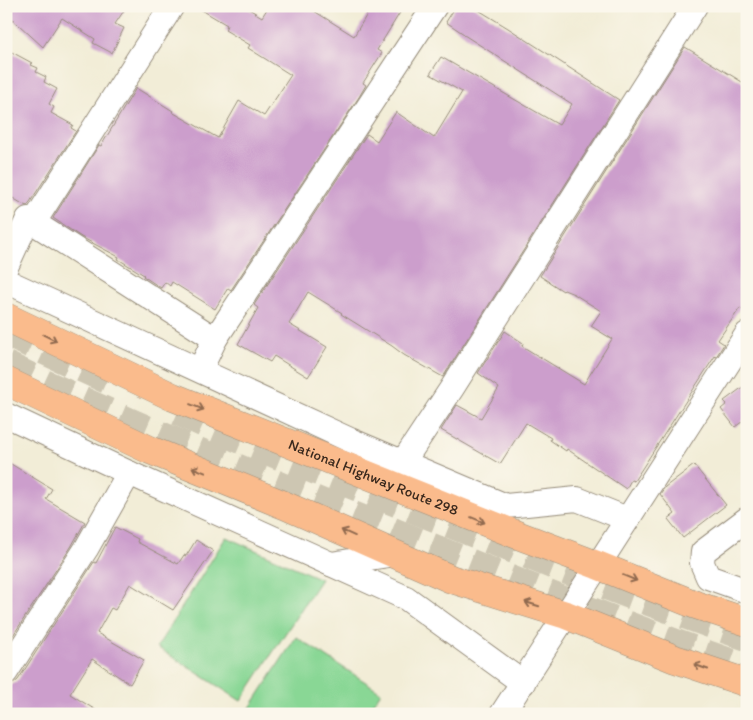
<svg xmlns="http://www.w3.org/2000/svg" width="753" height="720" font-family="Itim,sans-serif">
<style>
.green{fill:#89d795;stroke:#62805a}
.building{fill:#cc9ecc}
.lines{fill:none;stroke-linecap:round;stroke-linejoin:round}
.highway-tunnel{stroke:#cdc6b2;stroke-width:28;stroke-dasharray:28 14;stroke-linecap:butt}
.minor-casing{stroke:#968c7a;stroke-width:26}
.highway-casing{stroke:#968c7a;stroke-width:29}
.minor{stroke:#fff;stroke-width:24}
.highway{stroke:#fabb8c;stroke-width:28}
.oneway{stroke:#916b50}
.labels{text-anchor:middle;stroke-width:5;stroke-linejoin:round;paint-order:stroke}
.street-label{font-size:15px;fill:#3b2a1e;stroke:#fbf7ec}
</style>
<rect width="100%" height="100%" fill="#fbf7ec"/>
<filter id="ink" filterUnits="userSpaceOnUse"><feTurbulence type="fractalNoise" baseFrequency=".02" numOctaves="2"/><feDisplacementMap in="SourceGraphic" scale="10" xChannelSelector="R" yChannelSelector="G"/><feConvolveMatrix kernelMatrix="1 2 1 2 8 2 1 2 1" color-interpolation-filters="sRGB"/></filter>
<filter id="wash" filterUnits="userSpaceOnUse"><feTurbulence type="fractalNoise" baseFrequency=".0096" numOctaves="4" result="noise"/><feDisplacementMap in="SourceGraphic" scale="20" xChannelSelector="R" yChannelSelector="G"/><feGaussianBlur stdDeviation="1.12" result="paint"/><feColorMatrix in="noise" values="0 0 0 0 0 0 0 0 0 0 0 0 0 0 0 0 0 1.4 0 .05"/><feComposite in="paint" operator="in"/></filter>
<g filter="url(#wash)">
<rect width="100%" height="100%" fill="#f2edd7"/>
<!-- green -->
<g class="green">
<polygon points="226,537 321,579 241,701 157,647"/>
<polygon points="296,637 381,692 367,714 246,714"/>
</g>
<g id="blocks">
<!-- building -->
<g class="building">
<polygon points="6,6 127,6 115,24 124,28 112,53 93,43 95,39 62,18 43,47 6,13"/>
<polygon points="195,6 244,6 262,17 269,6 306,6 354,36 372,6 404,6 377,50 382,53 363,83 366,85 359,97 231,290 228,288 215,309 172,282 170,286 165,282 161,288 143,276 144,275 118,259 119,257 81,237 53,218 99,145 101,146 136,88 173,111 172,112 218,138 239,101 264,116 291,75 248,48 250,45 225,30 227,25"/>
<polygon points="456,6 472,6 508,28 619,100 443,377 404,355 392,346 341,314 342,313 308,292 289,324 327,347 308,377 274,356 270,362 238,344 258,308 254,305 367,134 377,141 396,112 434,138 462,92 430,74 441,57 559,125 572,104 464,35 464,34 446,22"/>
<polygon points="685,47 747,85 747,312 740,308 718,340 724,344 716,357 715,356 634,481 631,480 626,489 567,449 566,451 550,440 551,438 526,423 500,464 441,430 457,405 481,418 499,388 478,373 505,331 523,343 522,346 530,351 584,384 612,339 591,326 601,311 574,294 564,290 563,291 540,276"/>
<polygon points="6,49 32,63 31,65 38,68 36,72 46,77 44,82 57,89 49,104 54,107 51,113 73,125 71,128 76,131 28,205 26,206 6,194"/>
<polygon points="747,384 747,418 735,427 721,409 727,404 724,401"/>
<polygon points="6,461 52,489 46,499 85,522 71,547 6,646"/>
<polygon points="694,465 726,505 683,538 668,519 675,514 660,494 665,487"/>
<polygon points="115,527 138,539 137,542 178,564 184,555 186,556 196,540 213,551 173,610 130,584 115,610 111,608 97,633 144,660 130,684 92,659 70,694 102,714 6,714 6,686 13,684 18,680 94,562 96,563"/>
</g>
</g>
</g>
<g filter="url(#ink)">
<use href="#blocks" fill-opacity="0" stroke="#968c7a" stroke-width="1"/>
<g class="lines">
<!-- highway-tunnel -->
<g class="highway-tunnel">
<polyline points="6,333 107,380"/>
<path d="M 6,365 C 132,425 261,478 390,530 C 508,578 626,627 747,668"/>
<path d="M 178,412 C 267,453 359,488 450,524 C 548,564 647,603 747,637"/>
</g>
<defs>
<g id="minor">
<polyline points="34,222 172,6"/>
<polyline points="6,267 28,219 215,339"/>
<polyline points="6,281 350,440 506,506 577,499 627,519"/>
<polyline points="200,370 215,339 435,6"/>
<polyline points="6,415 129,473 406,598 523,683"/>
<polyline points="403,462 452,388 695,6"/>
<polyline points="747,519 703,552 702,563 708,577 747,591"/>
<polyline points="331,564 395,554"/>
<polyline points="6,672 86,549 129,473"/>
<polyline points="502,714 747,334"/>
</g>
<g id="highway">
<path id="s1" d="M 6,317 L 173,397 L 515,534 L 597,565 L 696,605 L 747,622"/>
<polyline points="6,381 150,450 284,505 451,579 566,615 675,659 747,683"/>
</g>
</defs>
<!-- minor casing -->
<use href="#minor" class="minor-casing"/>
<!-- highway casing -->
<use href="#highway" class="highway-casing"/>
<!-- minor -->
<use href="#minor" class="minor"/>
<!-- highway -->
<use href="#highway" class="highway"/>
</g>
<!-- one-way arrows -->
<defs><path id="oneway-shaft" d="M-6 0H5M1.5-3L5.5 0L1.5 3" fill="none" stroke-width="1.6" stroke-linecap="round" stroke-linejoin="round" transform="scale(1.25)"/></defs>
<g class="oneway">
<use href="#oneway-shaft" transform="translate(50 338) rotate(26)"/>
<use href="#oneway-shaft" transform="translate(197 407) rotate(22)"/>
<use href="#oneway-shaft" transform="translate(199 470) rotate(-158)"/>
<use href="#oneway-shaft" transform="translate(478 520) rotate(22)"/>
<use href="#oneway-shaft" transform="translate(348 533) rotate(-156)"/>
<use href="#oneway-shaft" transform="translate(630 578) rotate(22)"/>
<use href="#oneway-shaft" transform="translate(532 604) rotate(-163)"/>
<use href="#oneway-shaft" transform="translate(701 667) rotate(-161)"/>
</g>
</g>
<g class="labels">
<!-- street labels -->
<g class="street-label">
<text dy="5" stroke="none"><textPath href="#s1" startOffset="401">National Highway Route 298</textPath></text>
</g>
</g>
<!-- margin -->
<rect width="753" height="720" fill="none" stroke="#fbf7ec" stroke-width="25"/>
</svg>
